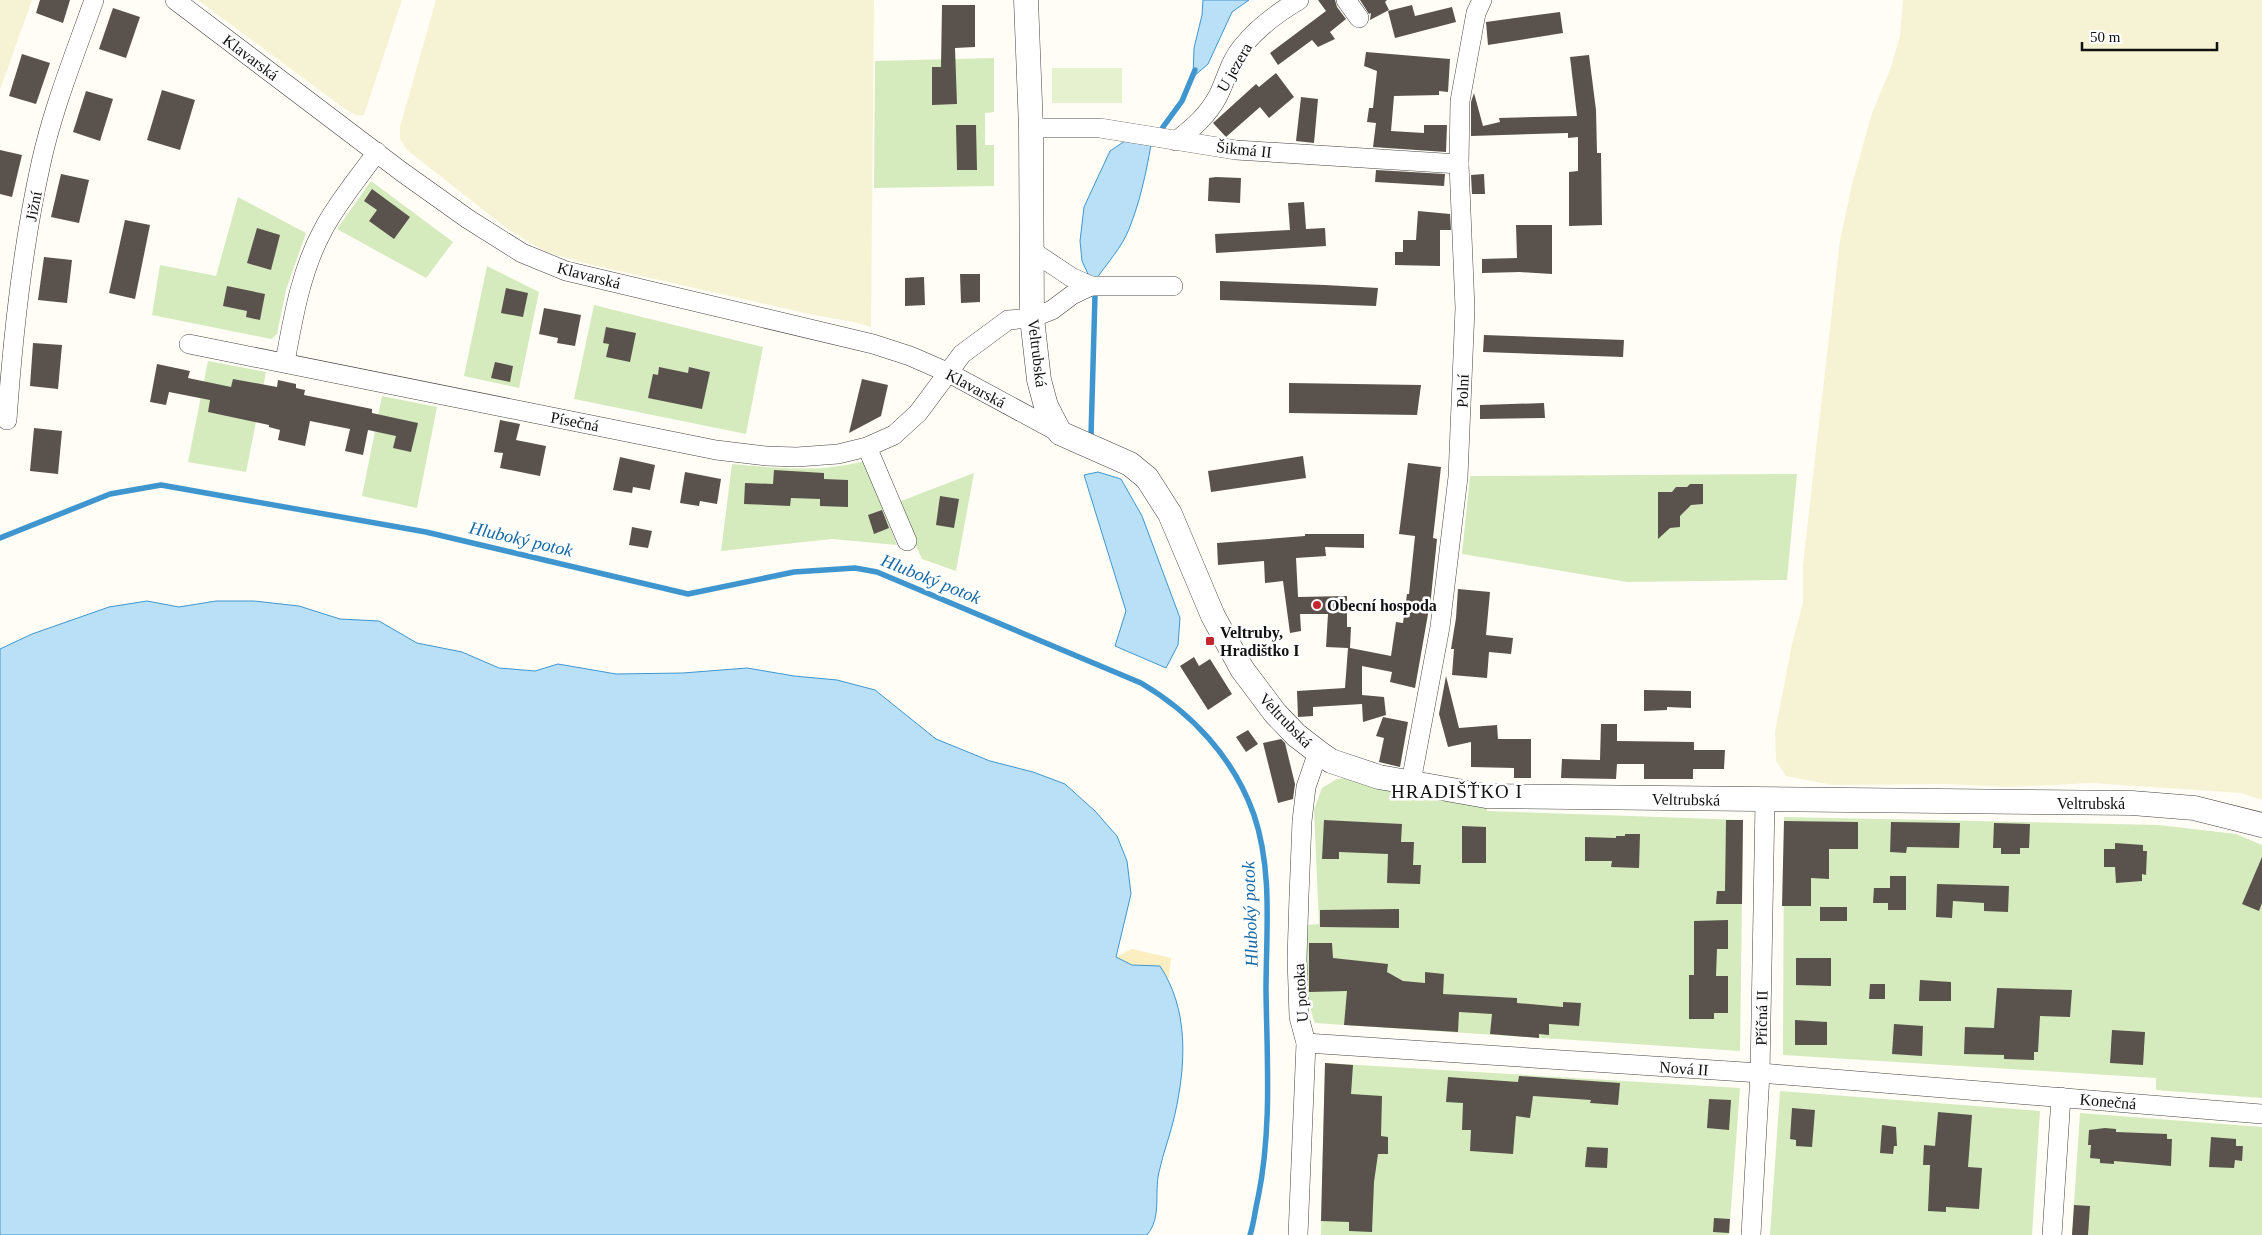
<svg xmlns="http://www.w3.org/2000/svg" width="2262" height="1235" font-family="'Times New Roman',serif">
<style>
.farmland{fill:#f6f3d4}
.green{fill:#d5ebbd}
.sand{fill:#fbeec1}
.pitch{fill:#e6f2cf}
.water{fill:#b9e0f7;stroke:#3f96cf}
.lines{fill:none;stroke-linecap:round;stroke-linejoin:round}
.stream{stroke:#3f96cf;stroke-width:5.5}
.building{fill:#5a524d}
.minor-casing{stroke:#444;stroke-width:20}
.tertiary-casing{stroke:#444;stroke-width:25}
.minor{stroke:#fff;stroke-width:19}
.tertiary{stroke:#fff;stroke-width:24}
.poi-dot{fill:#c4262e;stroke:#fff;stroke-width:2}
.labels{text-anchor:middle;stroke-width:5;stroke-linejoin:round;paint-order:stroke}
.street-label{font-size:16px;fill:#111;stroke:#fff}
.poi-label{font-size:16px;font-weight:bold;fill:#111;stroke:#fff;text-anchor:start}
.water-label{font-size:18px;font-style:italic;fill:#1768a6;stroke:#fff}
.quarter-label{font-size:19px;letter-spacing:1px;fill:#111;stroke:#fff}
</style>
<rect width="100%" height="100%" fill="#fffdf5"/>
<!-- farmland -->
<g class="farmland">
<polygon points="0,0 32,0 0,90"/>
<polygon points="198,0 402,0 364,115 358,116 345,109"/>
<polygon points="436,0 874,0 871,327 854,322 814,315 584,263 546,252 509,230 407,150 400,139 400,127"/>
<polygon points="1903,0 2262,0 2262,800 2241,793 2092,783 2009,787 1946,784 1833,785 1786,776 1776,761 1775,732 1792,644 1803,603 1803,565 1840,240 1852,185 1871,116 1891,67 1900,36"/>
</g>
<!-- green -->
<g class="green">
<polygon points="994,58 994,112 985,113 985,145 994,145 994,186 874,188 875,61"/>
<polygon points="371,181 453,242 426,278 337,229"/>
<polygon points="238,197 306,233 286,290 277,334 271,339 152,315 160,265 216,276"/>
<polygon points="487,266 539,292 519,388 464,376"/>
<polygon points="594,305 763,347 746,434 574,399"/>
<polygon points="208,361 266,372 246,472 188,462"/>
<polygon points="382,396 437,407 417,508 362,496"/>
<path d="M 864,461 L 897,545 L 832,539 L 721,551 L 732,464 C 776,468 821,473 864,461 Z"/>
<polygon points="974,473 956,571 922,559 896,503"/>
<polygon points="1797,474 1787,580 1627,582 1462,554 1470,476"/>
<path d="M 1346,778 L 1487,804 L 1487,811 L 1743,820 L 1740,1051 L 1315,1023 C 1303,993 1307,956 1308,925 L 1319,924 L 1314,810 L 1322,788 L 1337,779 Z"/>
<polygon points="1784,817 2159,825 2236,834 2262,845 2262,1098 2156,1090 2156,1078 1783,1055"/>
<polygon points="1325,1063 1740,1088 1729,1235 1321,1235"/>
<polygon points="1780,1091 2040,1111 2032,1235 1770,1235"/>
<polygon points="2080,1113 2262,1127 2262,1235 2072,1235"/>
</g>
<!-- sand -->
<polygon class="sand" points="1132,949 1171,958 1169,979 1160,966 1132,965 1116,957"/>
<!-- pitch -->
<rect class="pitch" x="1052" y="68" width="70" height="35"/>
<!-- water -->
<g class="water">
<polygon points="1203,0 1249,0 1232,12 1208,64 1193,77 1194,48 1202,15"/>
<path d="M 1125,141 L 1151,145 C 1146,173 1140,202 1129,229 C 1122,247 1108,262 1097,278 L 1089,276 L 1082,261 L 1080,241 L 1084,207 L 1110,151 Z"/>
<polygon points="1098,472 1121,479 1142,516 1180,618 1178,645 1166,668 1115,646 1126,611 1084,475"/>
<path d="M 147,601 L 179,607 L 216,601 L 254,601 L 299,606 L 340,619 L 379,621 L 417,643 L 462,652 L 499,668 L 535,671 L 558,664 L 616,674 L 683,673 L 747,668 L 794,676 L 837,680 L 875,690 L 936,739 L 990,761 L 1033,772 L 1065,784 L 1095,811 L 1117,836 L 1127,861 L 1131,894 L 1116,957 L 1132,965 L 1160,966 C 1189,1010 1186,1064 1175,1114 C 1171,1133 1163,1153 1159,1172 C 1154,1194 1162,1217 1147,1235 L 0,1235 L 0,649 L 32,634 L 109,607 Z"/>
</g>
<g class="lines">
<!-- stream -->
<g class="stream">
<polyline points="1163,127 1182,101 1195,70"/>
<polyline points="1091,436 1095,295"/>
<path d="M 0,538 L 110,494 L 161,485 L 426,532 L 688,594 L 794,572 L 855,568 L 877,572 L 1141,683 C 1192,713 1234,758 1254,815 C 1273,871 1266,932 1266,991 C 1267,1060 1272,1130 1258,1198 C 1255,1210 1254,1223 1250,1235"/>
</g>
</g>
<!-- building -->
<g class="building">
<polygon points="40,0 70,0 63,23 36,13"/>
<polygon points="1318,0 1335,0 1337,7 1346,19 1330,32 1335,39 1318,47 1312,40 1278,65 1270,53 1326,11"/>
<polygon points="1360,0 1387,0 1385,2 1389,10 1370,20 1371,13 1369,14"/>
<polygon points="942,5 975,5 975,47 955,48 957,104 932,105 932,67 941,67"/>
<polygon points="1412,5 1415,16 1452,7 1456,22 1395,38 1388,11"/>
<polygon points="113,8 140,17 126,58 99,49"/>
<polygon points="1560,12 1563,33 1488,45 1486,22"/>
<polygon points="1366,52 1450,59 1448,92 1439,91 1439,95 1394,96 1391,131 1424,133 1424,125 1447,125 1446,152 1373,147 1376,123 1367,122 1369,108 1373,108 1377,71 1364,66"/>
<polygon points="22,54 50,63 36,104 9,96"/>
<polygon points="1589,55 1596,110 1597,153 1601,153 1602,225 1569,226 1569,172 1578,171 1578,137 1568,138 1568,133 1471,136 1471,102 1474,93 1483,126 1500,122 1499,118 1577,116 1570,57"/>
<polygon points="1276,73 1294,97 1269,118 1260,107 1226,137 1213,123 1256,84 1259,87"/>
<polygon points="162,90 195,100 180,150 147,140"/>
<polygon points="86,91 113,99 100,141 73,132"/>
<polygon points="1301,97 1318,99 1314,143 1296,141"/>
<polygon points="956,125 976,125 977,170 957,170"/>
<polygon points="0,150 22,155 12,197 0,194"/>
<polygon points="1376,170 1445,174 1444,186 1375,182"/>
<polygon points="61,174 89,180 79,223 51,217"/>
<polygon points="1484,174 1485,194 1472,194 1471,175"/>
<polygon points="1216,177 1241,178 1240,203 1208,201 1209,178"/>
<polygon points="372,189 410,217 394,239 369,221 377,210 364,201"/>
<polygon points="1304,202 1306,229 1325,228 1326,246 1216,253 1215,234 1290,230 1288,203"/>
<polygon points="1418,211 1450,214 1451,230 1440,230 1440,266 1395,265 1395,252 1403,252 1403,240 1416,240"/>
<polygon points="125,220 150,225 135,299 109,293"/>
<polygon points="1516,225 1552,225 1552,274 1520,272 1482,273 1482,259 1517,258"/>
<polygon points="257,228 280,235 271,270 247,263"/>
<polygon points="44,257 72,260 67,303 38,300"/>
<polygon points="960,274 980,274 980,302 961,303"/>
<polygon points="924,277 925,305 905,306 905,278"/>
<polygon points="1220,281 1325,285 1378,288 1376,306 1220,300"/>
<polygon points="227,286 265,294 260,320 246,317 247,311 223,306"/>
<polygon points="506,288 528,293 523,317 501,313"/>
<polygon points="544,308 581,315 575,346 557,343 558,338 539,334"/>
<polygon points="606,327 636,333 630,362 606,357 609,344 603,343"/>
<polygon points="1484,335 1624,340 1623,357 1483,352"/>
<polygon points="33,343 62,345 58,389 30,386"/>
<polygon points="495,362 513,366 510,382 491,378"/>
<polygon points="157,364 190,371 188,378 231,387 233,379 277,387 278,380 296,384 296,388 305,390 304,395 372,409 372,413 418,423 411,452 393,448 396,436 368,430 363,455 345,451 350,429 310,421 305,446 278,440 280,430 269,427 269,425 208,412 210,400 169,392 166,405 150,402"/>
<polygon points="659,367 688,373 689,367 710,372 702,409 648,398 653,374 658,375"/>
<polygon points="862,379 888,385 881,416 849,433"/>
<polygon points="1289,383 1421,385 1417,415 1289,413"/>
<polygon points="1544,403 1545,418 1480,419 1480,405"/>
<polygon points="500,420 520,424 516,440 546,446 540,476 500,468 503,453 494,452"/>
<polygon points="34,428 62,431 58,474 30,471"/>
<polygon points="1303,456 1306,478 1211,492 1208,471"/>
<polygon points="620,457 655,465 650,490 633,487 632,493 613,490"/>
<polygon points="1408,463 1441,467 1433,538 1437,539 1431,597 1415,688 1390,682 1392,672 1362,666 1362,695 1384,697 1386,715 1363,722 1362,704 1313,707 1313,716 1298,717 1297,691 1345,688 1348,648 1326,647 1328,614 1300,614 1301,631 1290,633 1283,581 1265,583 1264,561 1218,565 1217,543 1305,536 1305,534 1364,534 1364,548 1325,547 1326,556 1296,558 1298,597 1347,596 1347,627 1351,627 1350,648 1391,656 1396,622 1403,623 1407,594 1409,594 1415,536 1399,534"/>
<polygon points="774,470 824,473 824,479 848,480 848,507 820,506 820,499 791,498 790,506 744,504 745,483 773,484"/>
<polygon points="685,472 721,479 717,504 700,501 699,506 680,503"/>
<polygon points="1690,484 1703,484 1703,504 1691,505 1680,516 1680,527 1670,528 1658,539 1658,492 1672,492 1676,487 1687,487"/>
<polygon points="940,496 959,499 954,528 936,525"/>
<polygon points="882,510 889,528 874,534 868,515"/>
<polygon points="632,527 652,531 648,548 629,545"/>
<polygon points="1458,589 1490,592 1486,635 1513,638 1511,654 1489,652 1487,678 1452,675 1454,649 1451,649 1456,618"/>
<polygon points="1194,657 1199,666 1210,659 1232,694 1208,710 1180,666"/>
<polygon points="1446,676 1459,728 1497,725 1498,739 1531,739 1531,778 1514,778 1514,768 1471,767 1471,742 1448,747 1439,714"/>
<polygon points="1644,690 1691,691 1691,708 1667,707 1667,710 1644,711"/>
<polygon points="1383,717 1408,722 1400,767 1379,762 1384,738 1376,736"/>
<polygon points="1601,724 1617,724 1617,741 1694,742 1694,750 1725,750 1724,769 1693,769 1693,779 1644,779 1644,764 1617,764 1616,779 1561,778 1562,759 1600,760"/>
<polygon points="1248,730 1258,744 1246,752 1236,737"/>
<polygon points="1281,739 1285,743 1295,784 1293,799 1278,803 1263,743"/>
<polygon points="1324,820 1402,824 1401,842 1414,842 1413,865 1421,865 1420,884 1387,883 1388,854 1339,852 1339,859 1322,859"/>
<polygon points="1726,820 1743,820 1742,904 1716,904 1717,891 1725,891"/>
<polygon points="1784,821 1858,822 1858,849 1829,849 1829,879 1811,878 1811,906 1782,906"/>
<polygon points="1891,822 1960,823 1959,848 1907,847 1906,853 1890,852"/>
<polygon points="1994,823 2030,824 2029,848 2020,848 2020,854 2001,854 2001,848 1993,848"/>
<polygon points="1462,826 1486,827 1486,863 1462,863"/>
<polygon points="1625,834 1640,834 1639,868 1611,867 1612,861 1585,861 1585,837 1616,838 1616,836 1625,836"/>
<polygon points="2115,843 2143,845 2143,851 2147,851 2146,875 2142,874 2142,881 2116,883 2115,867 2104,867 2104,849 2115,849"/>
<polygon points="2262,857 2262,903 2259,911 2242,904"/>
<polygon points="1890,876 1906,876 1906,910 1888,910 1888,903 1873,903 1874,888 1890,888"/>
<polygon points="1937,884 2009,886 2008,912 1984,911 1984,903 1953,901 1952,918 1936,917"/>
<rect x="1820" y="907" width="27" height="14"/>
<polygon points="1399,909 1399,928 1320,927 1320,910"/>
<polygon points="1728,920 1728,949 1717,949 1716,976 1728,976 1728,1013 1714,1013 1714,1019 1689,1019 1689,975 1694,975 1694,921"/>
<polygon points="1309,943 1332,943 1333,958 1388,964 1387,972 1403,981 1425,983 1425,972 1444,974 1443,994 1517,998 1517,1003 1563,1007 1563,1002 1581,1003 1579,1026 1549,1024 1549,1035 1539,1034 1539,1038 1490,1034 1492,1014 1459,1012 1458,1032 1344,1025 1347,991 1309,992"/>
<polygon points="1796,958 1831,958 1831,986 1796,985"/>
<polygon points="1920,980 1951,982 1951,1001 1919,1001"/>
<polygon points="1870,984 1885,984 1885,999 1869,999"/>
<polygon points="1997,988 2072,990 2070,1017 2040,1016 2038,1052 2034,1052 2034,1060 2004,1059 2004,1055 1964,1054 1965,1027 1994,1028"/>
<polygon points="1795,1020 1827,1022 1827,1045 1795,1045"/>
<polygon points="1894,1024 1923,1026 1922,1056 1892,1054"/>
<polygon points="2112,1030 2145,1032 2143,1065 2110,1063"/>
<polygon points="1325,1063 1353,1065 1351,1094 1382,1096 1381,1136 1388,1137 1388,1154 1378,1154 1374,1182 1372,1232 1349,1231 1349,1222 1321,1221"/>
<polygon points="1519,1076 1620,1083 1618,1105 1590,1103 1591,1100 1533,1096 1530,1118 1516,1116 1513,1154 1470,1151 1471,1130 1462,1130 1463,1103 1446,1102 1448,1077 1518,1082"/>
<polygon points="1709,1099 1731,1100 1729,1130 1707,1128"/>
<polygon points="1792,1108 1815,1110 1812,1147 1796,1146 1796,1140 1790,1139"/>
<polygon points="1938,1112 1972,1115 1968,1167 1982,1168 1979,1209 1946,1207 1946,1212 1928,1211 1930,1165 1923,1165 1924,1145 1935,1146"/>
<polygon points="1882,1125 1896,1127 1897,1146 1894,1146 1893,1154 1880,1153"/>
<polygon points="2105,1128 2116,1129 2116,1132 2167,1134 2167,1139 2172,1139 2171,1166 2114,1161 2114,1164 2100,1163 2100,1159 2090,1158 2091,1145 2088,1145 2089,1130"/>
<polygon points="2211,1137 2236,1139 2236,1146 2243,1146 2242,1161 2235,1160 2234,1168 2209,1167"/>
<polygon points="1587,1147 1608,1148 1607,1168 1585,1167"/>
<polygon points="2074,1205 2090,1206 2088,1235 2072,1235"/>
<polygon points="1714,1218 1730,1219 1729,1233 1713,1232"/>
</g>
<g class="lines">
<defs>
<g id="minor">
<polyline points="175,0 402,172 468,219 522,253 566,271 873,344 910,356 949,373 1060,433"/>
<polyline points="1346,0 1359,18"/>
<polyline points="1031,128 1100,128 1236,150 1459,164"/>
<path d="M 1176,141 C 1193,128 1208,115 1218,96 C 1226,80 1230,61 1242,47 C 1258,27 1277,13 1299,0"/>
<polyline points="1032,251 1071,277 1091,286"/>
<polyline points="189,344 716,450 766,456 797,457 838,454 867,447 894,435 918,413 962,354 1008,320 1032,318 1052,310 1072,295 1091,286 1173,286"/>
<path d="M 285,362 C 293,318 301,270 323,230 C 337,203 359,177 377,152"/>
<path d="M 7,420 C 13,334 22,248 41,163 C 53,108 75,54 94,0"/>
<polyline points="867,447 907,541"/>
<polyline points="1411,782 1440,627 1458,477 1465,308 1459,164 1460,101 1476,13 1482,0"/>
<polyline points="1306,1043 1760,1073 2262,1114"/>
<polyline points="1298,1235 1306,1043 1299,1017 1297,958 1299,896 1302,821 1306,787 1318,752"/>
<polyline points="1751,1235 1760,1073 1765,801"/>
<polyline points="2052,1235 2061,1097"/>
</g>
<polyline id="tertiary" points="1026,0 1031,128 1032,318 1039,380 1046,406 1060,433 1130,464 1147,478 1170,514 1213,616 1242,669 1275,713 1296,735 1318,752 1331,761 1379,777 1486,796 2132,803 2194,808 2262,825"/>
</defs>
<!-- minor casing -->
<use href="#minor" class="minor-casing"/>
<!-- tertiary casing -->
<use href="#tertiary" class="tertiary-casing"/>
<!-- minor -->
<use href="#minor" class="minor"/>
<!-- tertiary -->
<use href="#tertiary" class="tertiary"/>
</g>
<!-- markers -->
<g class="poi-dot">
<circle cx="1317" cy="605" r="5"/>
<rect x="1205" y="636" width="10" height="10" rx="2.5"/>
</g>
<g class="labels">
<!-- street labels -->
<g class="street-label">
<text transform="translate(251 57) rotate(37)" y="6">Klavarská</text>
<text transform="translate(1234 67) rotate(-60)" y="6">U jezera</text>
<text transform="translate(1244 149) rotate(6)" y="6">Šikmá II</text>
<text transform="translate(33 206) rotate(-79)" y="6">Jižní</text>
<text transform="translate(589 275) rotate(15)" y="6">Klavarská</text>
<text transform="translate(1038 353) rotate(83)" y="6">Veltrubská</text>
<text transform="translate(976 388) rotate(28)" y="6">Klavarská</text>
<text transform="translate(1462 391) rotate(-88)" y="6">Polní</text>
<text transform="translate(575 421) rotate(11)" y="6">Písečná</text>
<text transform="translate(1286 720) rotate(46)" y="6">Veltrubská</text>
<text transform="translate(1686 799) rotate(1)" y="6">Veltrubská</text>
<text x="2091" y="809">Veltrubská</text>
<text transform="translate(1300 993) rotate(-94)" y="6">U potoka</text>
<text transform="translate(1761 1018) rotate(-89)" y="6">Příčná II</text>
<text transform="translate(1684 1068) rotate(4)" y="6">Nová II</text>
<text transform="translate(2108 1101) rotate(5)" y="6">Konečná</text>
</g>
<!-- poi labels -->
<g class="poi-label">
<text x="1327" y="611">Obecní hospoda</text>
<text x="1220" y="638">Veltruby,<tspan x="1220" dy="18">Hradištko I</tspan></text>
</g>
<!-- water labels -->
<g class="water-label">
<text transform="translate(521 539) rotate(13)" y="6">Hluboký potok</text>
<text transform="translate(931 579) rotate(22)" y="6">Hluboký potok</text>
<text transform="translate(1250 914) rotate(-92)" y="6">Hluboký potok</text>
</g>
<!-- quarter labels -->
<g class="quarter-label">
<text x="1457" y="798">HRADIŠŤKO I</text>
</g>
</g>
<!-- scale -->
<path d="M2082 42v8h135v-8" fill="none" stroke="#111111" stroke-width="2.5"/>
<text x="2090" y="42" font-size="15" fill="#111111" stroke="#ffffff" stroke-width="4" paint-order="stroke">50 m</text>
</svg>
